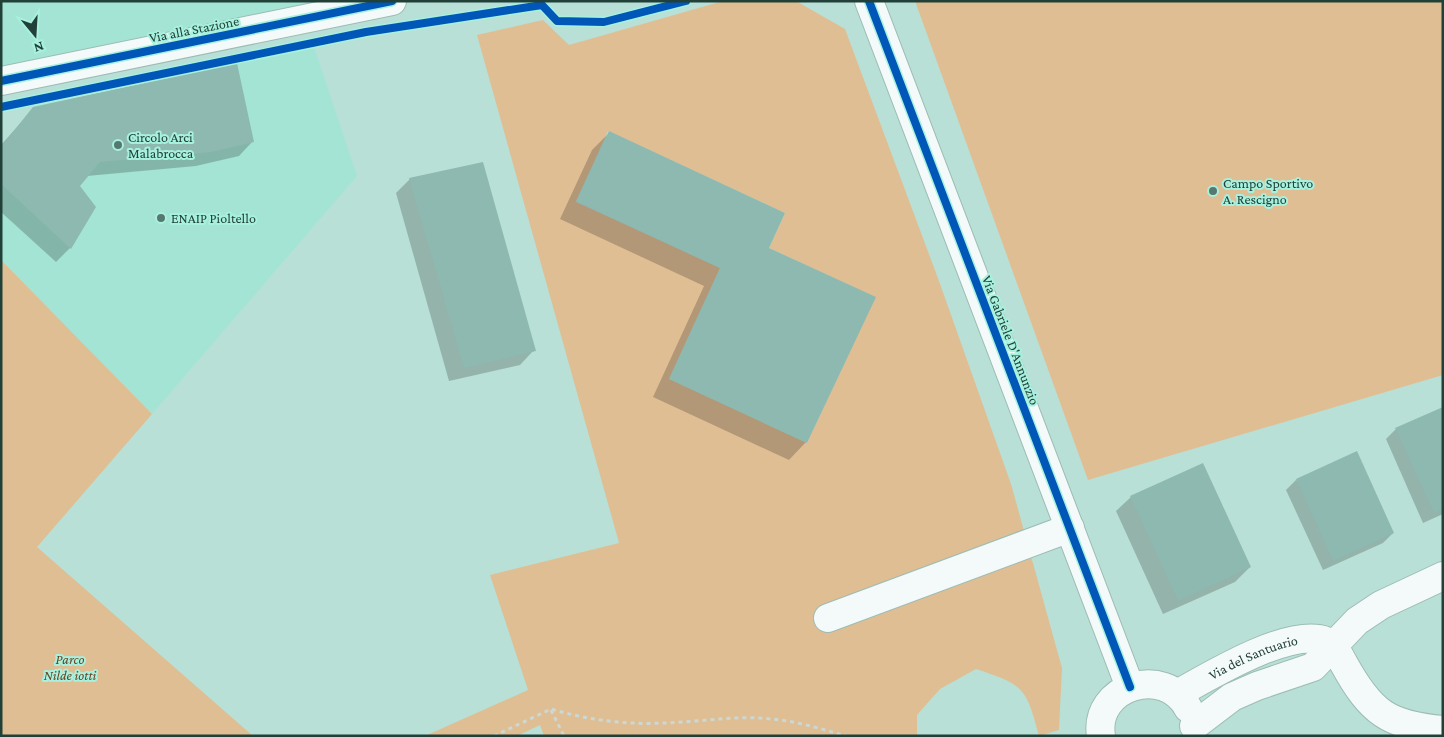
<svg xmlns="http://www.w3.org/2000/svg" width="1444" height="737" font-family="'Crimson Pro',serif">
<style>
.built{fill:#a4e4d4}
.green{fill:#dfbe94;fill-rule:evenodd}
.shadow{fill:#0003}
.building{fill:#8eb9b0}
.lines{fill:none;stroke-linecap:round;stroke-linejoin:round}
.minor-casing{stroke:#9cbcb4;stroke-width:30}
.path{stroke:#cbd8d4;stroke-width:3;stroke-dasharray:4 4;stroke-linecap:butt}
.minor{stroke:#f4faf9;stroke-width:28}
.cycleway-casing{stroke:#a7f1de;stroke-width:11}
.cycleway{stroke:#0057b8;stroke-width:8}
.poi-dot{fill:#56786f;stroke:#a7f1de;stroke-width:2}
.labels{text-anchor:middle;stroke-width:4;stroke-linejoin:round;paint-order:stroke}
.street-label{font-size:14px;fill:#214038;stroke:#a7f1de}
.poi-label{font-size:14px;fill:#214038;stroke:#a7f1de;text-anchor:start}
.park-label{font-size:14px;font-style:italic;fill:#6a4123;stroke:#a7f1de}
</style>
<rect width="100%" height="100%" fill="#b8e0d6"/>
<!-- built -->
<g class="built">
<polygon points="1,1 336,1 1,69"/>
<polygon points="314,47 357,176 152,414 1,260 1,147 33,107"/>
</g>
<!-- green -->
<g class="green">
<path d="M 723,1 L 796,1 L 845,29 L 939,281 L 1011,484 L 1062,668 L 1059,730 L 1039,736 C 1026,687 1024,685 976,669 L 940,689 L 917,715 L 917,736 L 544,736 L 540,725 L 517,736 L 425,736 L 528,690 L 490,575 L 619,543 L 477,35 L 543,20 L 569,45 ZM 608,131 L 785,213 L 769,248 L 875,297 L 807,443 L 669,379 L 720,268 L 576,202 Z"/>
<polygon points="915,1 1443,1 1443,375 1088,480"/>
<polygon points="1,260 152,414 37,547 253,736 1,736"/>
</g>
<!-- shadow -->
<g class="shadow">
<polygon points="34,108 253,141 239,156 196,166 87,176 78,186 70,248 56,262 1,212 1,145"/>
<polygon points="609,133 767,249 806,442 789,460 653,397 704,286 560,219 592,150"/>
<polygon points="410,179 534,350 520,365 449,381 396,193"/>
<polygon points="1443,408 1443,514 1423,523 1386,439 1396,429"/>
<polygon points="1296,480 1393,533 1383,543 1323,570 1286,490"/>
<polygon points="1131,497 1250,567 1235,582 1163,614 1116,511"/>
</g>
<!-- building -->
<g class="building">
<polygon points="237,63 254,142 211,152 100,162 80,186 96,207 71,249 1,184 1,147 33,107"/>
<polygon points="609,131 785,213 769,248 876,297 807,443 669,379 720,268 576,201"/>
<polygon points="483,162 536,351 464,368 409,178"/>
<polygon points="1443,407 1443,509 1434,513 1395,428"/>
<polygon points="1357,451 1394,533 1333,561 1296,479"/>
<polygon points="1203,463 1251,567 1178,601 1130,496"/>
</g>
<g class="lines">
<defs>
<g id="minor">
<polyline points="869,1 1130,687"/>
<polyline points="1,81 392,1"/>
<polyline points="828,618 1070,528"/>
<path id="s1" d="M 1177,694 C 1210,676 1289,627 1326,641 C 1335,644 1339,656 1344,664 C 1371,713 1388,725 1443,730"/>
<polyline points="1194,726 1232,697 1257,686 1313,667 1357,621 1381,605 1443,576"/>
<path d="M 1101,736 C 1093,686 1165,664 1188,708"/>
</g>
</defs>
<!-- minor casing -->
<use href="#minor" class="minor-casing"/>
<!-- path -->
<g class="path">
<polyline points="551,710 564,736"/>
<path d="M 494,736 L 551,709 C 588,720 626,725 664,723 C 700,722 736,715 771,719 C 796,721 822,729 846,736"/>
</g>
<!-- minor -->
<use href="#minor" class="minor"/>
<defs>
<g id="cycleway">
<polyline points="869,1 1130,687"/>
<polyline points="1,81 392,1"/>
<polyline points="1,107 366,32 542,5 557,21 604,22 686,1"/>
</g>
</defs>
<!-- cycleway casing -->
<use href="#cycleway" class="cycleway-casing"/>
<!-- cycleway -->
<use href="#cycleway" class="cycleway"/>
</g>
<!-- markers -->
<g class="poi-dot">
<circle cx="118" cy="145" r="5"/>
<circle cx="1213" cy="191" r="5"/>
<circle cx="161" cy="218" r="5"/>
</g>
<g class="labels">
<!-- street labels -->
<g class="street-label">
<text transform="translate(194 29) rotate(-11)" y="5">Via alla Stazione</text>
<text transform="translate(1011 340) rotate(69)" y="5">Via Gabriele D'Annunzio</text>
<text dy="5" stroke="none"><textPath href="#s1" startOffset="85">Via del Santuario</textPath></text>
</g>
<!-- poi labels -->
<g class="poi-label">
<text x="128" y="142">Circolo Arci<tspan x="128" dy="16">Malabrocca</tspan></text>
<text x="1223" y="188">Campo Sportivo<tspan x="1223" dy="16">A. Rescigno</tspan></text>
<text x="171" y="223">ENAIP Pioltello</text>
</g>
<!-- park labels -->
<g class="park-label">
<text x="70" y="664">Parco<tspan x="70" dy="16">Nilde iotti</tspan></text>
</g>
</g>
<!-- border -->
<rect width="1444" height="737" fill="none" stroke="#214038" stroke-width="5"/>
<!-- north arrow -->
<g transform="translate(35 35) rotate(162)" stroke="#a7f1de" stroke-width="4" paint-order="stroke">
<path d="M0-4L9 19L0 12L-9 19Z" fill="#214038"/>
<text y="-8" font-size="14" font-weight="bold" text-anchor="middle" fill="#214038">N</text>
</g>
</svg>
